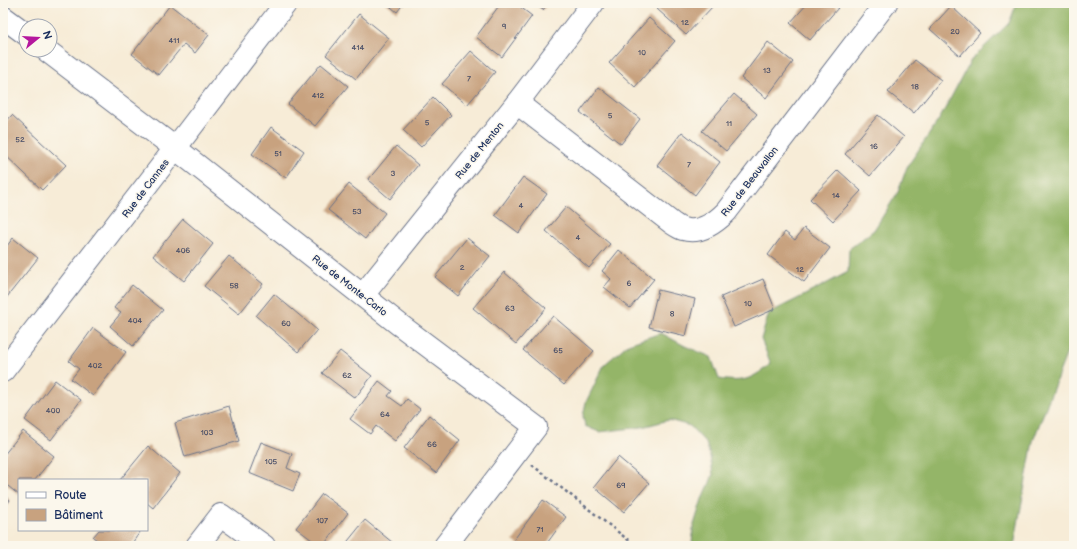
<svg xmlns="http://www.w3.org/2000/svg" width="1077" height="549" font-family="'Balsamiq Sans',sans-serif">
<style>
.forest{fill:#94b568;stroke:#587263}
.building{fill:#c8a27f}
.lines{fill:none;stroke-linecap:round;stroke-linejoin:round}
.minor-casing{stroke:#687188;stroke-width:24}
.tertiary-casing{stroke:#687188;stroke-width:24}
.path{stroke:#687188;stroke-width:2.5;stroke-dasharray:3 3;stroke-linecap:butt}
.minor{stroke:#fff;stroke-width:22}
.tertiary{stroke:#fff;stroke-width:22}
.labels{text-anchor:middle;stroke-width:3;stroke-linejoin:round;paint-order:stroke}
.number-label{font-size:8px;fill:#464c66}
.street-label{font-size:10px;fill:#1b2f5e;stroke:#fbf7ec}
</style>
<rect width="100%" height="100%" fill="#fbf7ec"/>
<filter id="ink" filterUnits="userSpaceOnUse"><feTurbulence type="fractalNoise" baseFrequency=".025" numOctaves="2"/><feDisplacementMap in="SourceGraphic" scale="8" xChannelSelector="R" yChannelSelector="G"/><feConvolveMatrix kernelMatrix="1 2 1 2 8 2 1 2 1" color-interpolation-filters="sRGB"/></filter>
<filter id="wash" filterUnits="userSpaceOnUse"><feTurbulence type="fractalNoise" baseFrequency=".012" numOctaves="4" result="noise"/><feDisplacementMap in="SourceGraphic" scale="16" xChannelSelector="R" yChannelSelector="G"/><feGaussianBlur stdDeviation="0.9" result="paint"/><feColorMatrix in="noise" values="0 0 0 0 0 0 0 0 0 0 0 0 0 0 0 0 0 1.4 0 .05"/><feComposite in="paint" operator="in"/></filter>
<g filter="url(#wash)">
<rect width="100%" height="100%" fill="#f7ecd7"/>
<!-- forest -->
<path class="forest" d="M 1017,3 L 1074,3 L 1074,334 L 1033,441 L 1014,546 L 692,546 L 693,528 L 702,499 L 709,485 L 713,474 L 710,456 L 706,443 L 690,426 L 669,420 L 642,427 L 599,432 L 585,426 L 583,416 L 586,402 L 604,365 L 628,344 L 661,333 L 685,346 L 711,357 L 719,379 C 745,383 751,379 771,364 L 761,339 L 769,313 L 805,295 L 848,272 L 849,249 L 874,230 L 898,192 L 907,167 L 940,118 L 971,60 L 1009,23 Z"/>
<g id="blocks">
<!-- building -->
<g class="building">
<polygon points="386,3 404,3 397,12"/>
<polygon points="501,3 515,3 532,16 502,57 476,37"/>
<polygon points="533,3 548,3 543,10"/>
<polygon points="662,3 709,3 713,6 686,35 657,9"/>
<polygon points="808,3 832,3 838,8 810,40 790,23"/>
<polygon points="170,5 209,35 195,53 184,44 159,75 132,54"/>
<polygon points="951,6 980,33 960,56 930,29"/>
<polygon points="359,14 389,38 356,79 326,55"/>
<polygon points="649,18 675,41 635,87 609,63"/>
<polygon points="768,42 793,62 766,98 741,78"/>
<polygon points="471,51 495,72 467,105 442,84"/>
<polygon points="915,60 941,80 914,113 888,92"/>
<polygon points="321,64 348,86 315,126 288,104"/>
<polygon points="599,87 640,119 621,144 580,112"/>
<polygon points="734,94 757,114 726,151 702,131"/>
<polygon points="433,97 451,115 421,147 403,130"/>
<polygon points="12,115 66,165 42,190 3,153 3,125"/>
<polygon points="878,115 904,137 870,176 845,154"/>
<polygon points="271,127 304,151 286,178 252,154"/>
<polygon points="682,132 720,162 695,195 657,165"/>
<polygon points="396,146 418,165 390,199 368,180"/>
<polygon points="838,170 861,191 833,221 810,199"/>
<polygon points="523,177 547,194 519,233 495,215"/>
<polygon points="349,184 385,213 365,239 328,210"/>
<polygon points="566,207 610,244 589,268 546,231"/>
<polygon points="183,219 213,244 184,281 153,256"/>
<polygon points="804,228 830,248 804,282 768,255 785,232 795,240"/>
<polygon points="13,238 38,258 3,302 3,251"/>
<polygon points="467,238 490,256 458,296 435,277"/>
<polygon points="619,250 654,279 630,308 604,287 611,279 602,271"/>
<polygon points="229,256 263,284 239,314 204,286"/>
<polygon points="504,272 546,308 516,344 473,308"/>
<polygon points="763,279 775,309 734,327 721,297"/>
<polygon points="132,285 163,310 133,346 110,326 121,313 114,308"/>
<polygon points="658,290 695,299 686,336 649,327"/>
<polygon points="274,294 317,330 298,352 256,316"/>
<polygon points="553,316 594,351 564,385 523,350"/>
<polygon points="93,328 126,352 93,396 71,379 79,369 69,361"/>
<polygon points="340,351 372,376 355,398 322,373"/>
<polygon points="55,380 81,400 51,440 25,420"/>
<polygon points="379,381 392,391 388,396 402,406 407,399 420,409 395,441 376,426 370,434 350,419"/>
<polygon points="229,406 239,441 185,457 175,423"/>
<polygon points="429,415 460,440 436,473 404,448"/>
<polygon points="23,431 54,456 35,480 19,480 19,495 3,482 3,456"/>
<polygon points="261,442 292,454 287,468 300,474 293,491 249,473"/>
<polygon points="148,446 180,473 153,508 147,503 147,480 120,480"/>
<polygon points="618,457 649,483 624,512 594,487"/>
<polygon points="322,494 348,513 323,546 320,546 296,528"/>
<polygon points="3,495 10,500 3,510"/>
<polygon points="543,500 566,517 545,546 521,546 513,541"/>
<polygon points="365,520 393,543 391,546 344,546"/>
<polygon points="99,530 137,530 140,532 130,546 105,546 93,537"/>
</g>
</g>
</g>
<g filter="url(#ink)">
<use href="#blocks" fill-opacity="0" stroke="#687188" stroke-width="1"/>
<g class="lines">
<defs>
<g id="minor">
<path d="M 517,103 L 672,223 C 675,225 679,228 683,229 C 700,234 715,223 726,212 L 886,3"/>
<polyline points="175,148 400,325 536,427 445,546"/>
<polyline points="363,295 517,103 593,3"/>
<polyline points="197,546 221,515 264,546"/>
</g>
<g id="tertiary">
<polyline points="3,17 26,34"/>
<polyline points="46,50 175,148"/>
<polyline points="3,371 160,168 286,3"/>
</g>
</defs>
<!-- minor casing -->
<use href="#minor" class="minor-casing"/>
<!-- tertiary casing -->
<use href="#tertiary" class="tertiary-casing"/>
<!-- path -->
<polyline class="path" points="532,465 636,546"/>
<!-- minor -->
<use href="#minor" class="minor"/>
<!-- tertiary -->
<use href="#tertiary" class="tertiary"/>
</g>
</g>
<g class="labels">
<!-- number labels -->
<g class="number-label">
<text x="685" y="25">12</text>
<text x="504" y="29">9</text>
<text x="955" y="34">20</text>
<text x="174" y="43">411</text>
<text x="358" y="50">414</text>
<text x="642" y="55">10</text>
<text x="767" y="73">13</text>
<text x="469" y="81">7</text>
<text x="915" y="89">18</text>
<text x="318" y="98">412</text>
<text x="610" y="118">5</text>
<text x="427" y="125">5</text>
<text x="729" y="126">11</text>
<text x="20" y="142">52</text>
<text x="874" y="149">16</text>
<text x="278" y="156">51</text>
<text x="689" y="167">7</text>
<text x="393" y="176">3</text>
<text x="836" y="198">14</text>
<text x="521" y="208">4</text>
<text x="357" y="214">53</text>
<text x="578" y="240">4</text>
<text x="183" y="253">406</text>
<text x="462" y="270">2</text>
<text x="800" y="272">12</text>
<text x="629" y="286">6</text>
<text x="234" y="288">58</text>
<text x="748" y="306">10</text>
<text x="510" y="311">63</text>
<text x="672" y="316">8</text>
<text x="135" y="323">404</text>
<text x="286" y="326">60</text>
<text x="558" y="353">65</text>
<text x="95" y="368">402</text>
<text x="347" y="378">62</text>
<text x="53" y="413">400</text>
<text x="385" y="417">64</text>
<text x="207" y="435">103</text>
<text x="432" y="447">66</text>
<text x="271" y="464">105</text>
<text x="621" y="488">69</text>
<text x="322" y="523">107</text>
<text x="540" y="532">71</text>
</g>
<!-- street labels -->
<g class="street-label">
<text transform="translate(479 150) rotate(-51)" y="4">Rue de Menton</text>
<text transform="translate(749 181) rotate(-52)" y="4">Rue de Beauvallon</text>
<text transform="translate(145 188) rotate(-53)" y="4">Rue de Cannes</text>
<text transform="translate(350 285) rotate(38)" y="4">Rue de Monte-Carlo</text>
</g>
</g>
<!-- margin -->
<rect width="1077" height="549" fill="none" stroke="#fbf7ec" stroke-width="16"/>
<!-- legend -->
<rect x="18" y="479" width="130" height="52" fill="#fbf7ec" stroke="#a1a7b3"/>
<rect x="26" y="492" width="20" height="6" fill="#ffffff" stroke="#a1a7b3"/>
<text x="54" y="499" font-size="12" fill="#1b2f5e">Route</text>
<rect x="26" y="509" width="20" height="12" fill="#c8a27f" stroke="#a1a7b3"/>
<text x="54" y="519" font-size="12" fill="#1b2f5e">Bâtiment</text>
<!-- north arrow -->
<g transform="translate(38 38) rotate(72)"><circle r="19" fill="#fbf7ec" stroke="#a1a7b3"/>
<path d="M0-3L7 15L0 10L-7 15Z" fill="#b5179e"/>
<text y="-6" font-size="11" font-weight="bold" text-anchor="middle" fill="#1b2f5e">N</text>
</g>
</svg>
